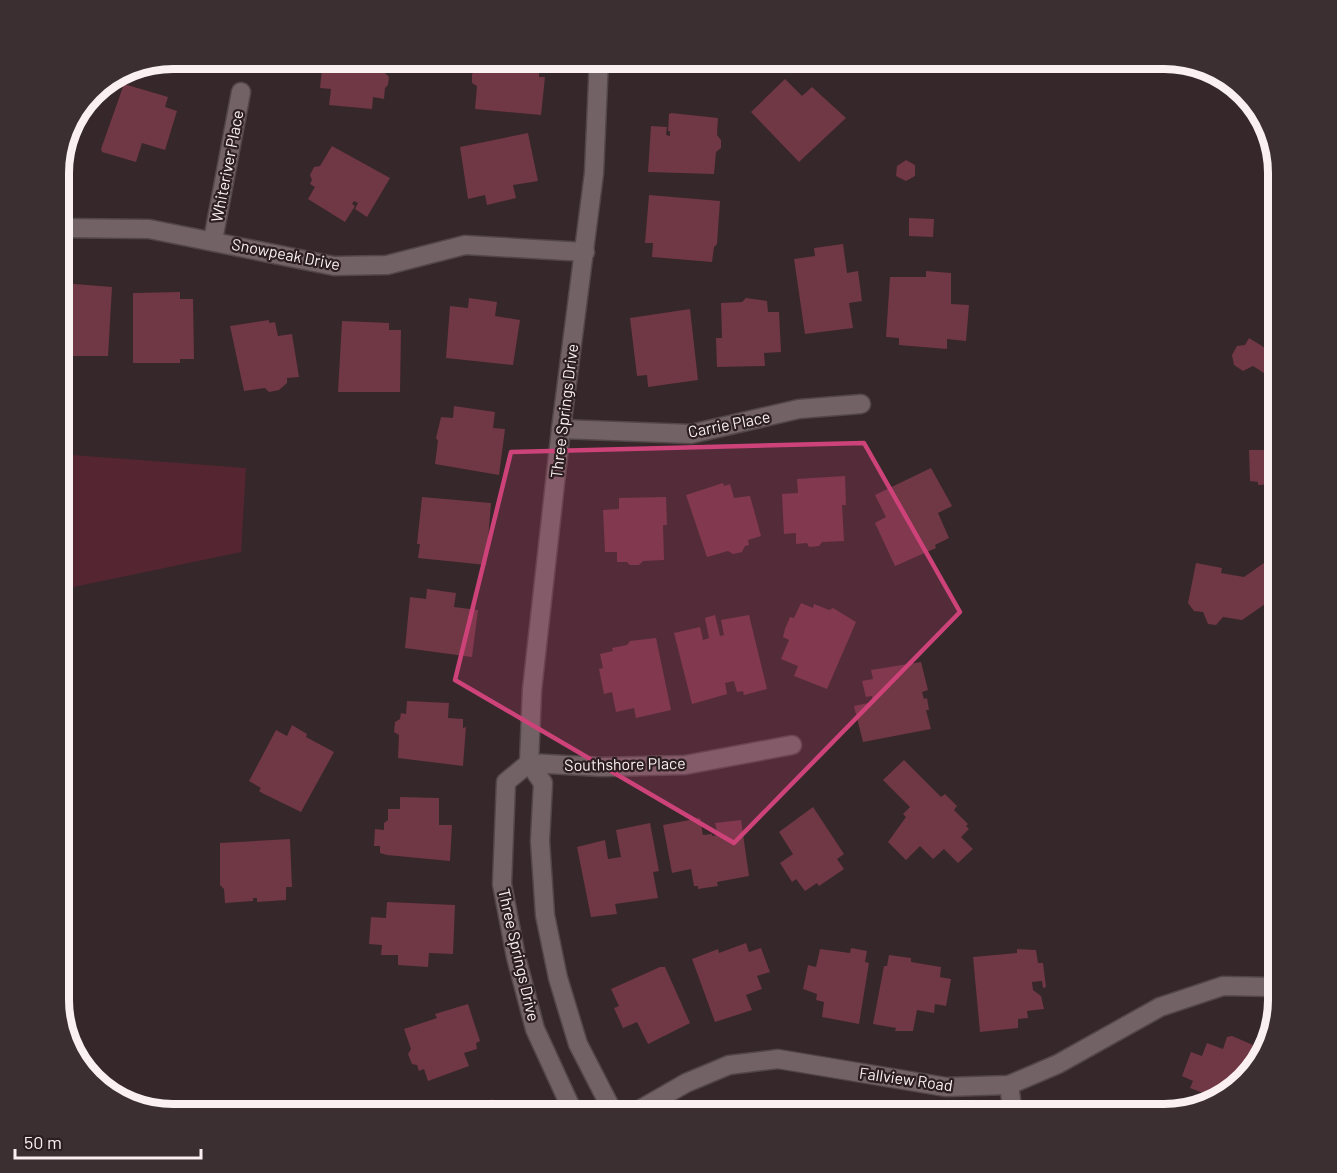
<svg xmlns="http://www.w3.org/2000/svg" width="1337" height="1173" font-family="Barlow,sans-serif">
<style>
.green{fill:#552632}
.building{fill:#703745}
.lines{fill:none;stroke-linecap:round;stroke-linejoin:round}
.minor-casing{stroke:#524648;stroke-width:21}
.minor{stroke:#726265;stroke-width:18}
.marked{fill:#cd4379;fill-opacity:0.2;stroke:#cd4379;stroke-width:4.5;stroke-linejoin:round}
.labels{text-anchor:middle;stroke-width:4.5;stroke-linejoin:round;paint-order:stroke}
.street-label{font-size:16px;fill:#faf0f1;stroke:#2c1e21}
.rim{fill:none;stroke:#faf0f1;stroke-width:8}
</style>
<rect width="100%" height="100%" fill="#36272a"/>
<!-- green -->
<g class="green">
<polygon points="73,119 59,185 59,165"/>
<polygon points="59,454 246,468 241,552 59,590"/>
</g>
<!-- building -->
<g class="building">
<polygon points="323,59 387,59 385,73 389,77 388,85 385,88 384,99 373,97 372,109 329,105 331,89 320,88"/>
<polygon points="483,59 526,59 526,68 539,69 539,77 545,77 541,115 475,109 477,86 472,83 472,74 477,70 477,65 483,65"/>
<polygon points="785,79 802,96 812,87 846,118 799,162 751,112"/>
<polygon points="124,84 168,97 165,107 177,111 165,150 142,143 136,162 102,152 101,149"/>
<polygon points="671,113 718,118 717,135 721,140 721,148 716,152 714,174 648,172 651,126 667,127 666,135 670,136 670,131 668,131 669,114"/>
<polygon points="528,133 538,181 513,185 516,198 487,205 485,195 468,199 460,147"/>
<polygon points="332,146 390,178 367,217 355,209 358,203 354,201 352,204 355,206 345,222 308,199 315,187 310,184 312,180 310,175 314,167 320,166"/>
<polygon points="906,160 915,165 915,176 906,181 896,176 897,166"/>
<polygon points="649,195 720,201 717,244 714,247 712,262 652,257 653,243 645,243"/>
<polygon points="909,218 934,219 933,237 909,236"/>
<polygon points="843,244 847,273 858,271 862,301 849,303 853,328 805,334 794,259 815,256 814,248"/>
<polygon points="926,271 951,273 951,304 969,305 966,341 947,339 947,349 899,345 899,338 886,337 890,277 926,277"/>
<polygon points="62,283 112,287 108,356 67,356 59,352 59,294 62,294"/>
<polygon points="180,292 180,299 193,299 194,359 180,359 180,363 133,363 133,293"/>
<polygon points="469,298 497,302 495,316 520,320 513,365 446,358 450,306 468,308"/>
<polygon points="746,298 767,301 768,312 779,312 781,352 764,353 765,366 717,367 716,338 722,338 721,303 742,302"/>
<polygon points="690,309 698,380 648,387 647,375 637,376 630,318"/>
<polygon points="269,320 269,323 275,322 278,336 292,334 299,377 287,378 287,383 279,390 269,392 265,388 244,391 230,326"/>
<polygon points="342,321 389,323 389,330 401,330 400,392 338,392"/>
<polygon points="1249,338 1278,356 1278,382 1253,366 1243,371 1234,365 1232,355 1237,346 1245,345"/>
<polygon points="454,406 495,412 493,428 505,429 499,475 435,464 438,441 436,438 441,417 453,418"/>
<polygon points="1278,444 1278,487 1275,484 1258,485 1258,482 1250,481 1249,450 1273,450"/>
<polygon points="931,468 952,506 938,513 949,538 935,545 936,548 895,566 875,523 886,517 875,495"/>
<polygon points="845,476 846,505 842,505 844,541 822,542 819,546 809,547 807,543 796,544 796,533 784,534 782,494 798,493 797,479"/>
<polygon points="723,483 724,486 730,484 734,498 750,496 761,536 748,540 749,545 745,546 742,552 733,554 728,551 707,557 686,495"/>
<polygon points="422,497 491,503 486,565 418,558 420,544 417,544"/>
<polygon points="666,497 667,525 663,525 664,560 643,561 639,565 630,565 627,562 617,562 617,552 605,552 603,510 619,509 619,498"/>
<polygon points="1278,553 1278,595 1242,620 1223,617 1216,625 1208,624 1203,612 1194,611 1188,603 1196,563 1222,568 1221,573 1244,577"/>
<polygon points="427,589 456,593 454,607 478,610 472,657 405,648 410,597 426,599"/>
<polygon points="801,603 813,608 814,604 829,610 833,608 856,622 827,689 794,676 798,666 781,659 789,640 783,637 785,629 790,617 794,618"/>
<polygon points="715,615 720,636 724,635 721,620 749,615 767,689 744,695 743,691 737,692 734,681 725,683 727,694 692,704 674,633 700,627 703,640 709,638 705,618"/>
<polygon points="656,638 671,710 636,718 634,708 616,712 612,692 604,694 599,669 603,668 600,654 613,651 612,648 627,645 630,641"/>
<polygon points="921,662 928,690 922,692 924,699 927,698 929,710 926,710 931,729 863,742 854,706 873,702 872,696 866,697 862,681 873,679 871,670"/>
<polygon points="407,701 449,703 448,718 463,719 463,728 466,727 463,766 398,758 399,735 394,732 395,722 400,719 401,713 406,714"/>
<polygon points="292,725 307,734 306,737 334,752 301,812 262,793 259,791 261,788 249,781 276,730 287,736"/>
<polygon points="904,760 941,797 945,794 957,806 954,810 968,824 966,826 969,829 961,837 973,849 958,863 944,849 933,859 920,846 906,860 888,842 906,817 903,814 910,807 883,780"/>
<polygon points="400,797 439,798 439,825 452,825 450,861 387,855 380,853 380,846 374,846 375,829 384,830 384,823 388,820 388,809 400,809"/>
<polygon points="813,807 844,854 837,859 844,869 819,886 817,883 805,891 796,879 792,882 780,863 793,854 779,832"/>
<polygon points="700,818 703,835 712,834 712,836 718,835 715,823 741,820 749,876 717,882 718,886 698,889 698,886 694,886 691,869 672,873 663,825"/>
<polygon points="650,823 659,871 653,872 658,898 615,904 617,914 591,917 577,847 605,840 608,859 621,857 616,830"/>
<polygon points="290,839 292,887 286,887 286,900 257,902 257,898 253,898 253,901 225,903 224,889 220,885 220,843"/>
<polygon points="387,902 455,905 453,954 429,953 428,967 398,965 398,955 381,955 382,945 369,944 371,917 386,918"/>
<polygon points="746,943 749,952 761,948 770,972 757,976 762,989 746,995 752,1010 715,1022 692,959 718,949 719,953"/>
<polygon points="851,948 867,951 865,962 869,963 859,1024 822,1017 824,1002 816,1000 817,994 803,989 808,965 816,967 820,949 850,953"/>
<polygon points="1017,949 1036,950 1038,963 1043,963 1046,987 1043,988 1042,981 1032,982 1033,990 1041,996 1044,1009 1027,1011 1028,1018 1018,1019 1018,1028 980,1032 973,957 1017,953"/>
<polygon points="889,955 911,958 911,962 941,967 940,977 951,979 946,1006 935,1004 934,1013 917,1010 913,1031 895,1031 896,1028 873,1024 884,966 887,966"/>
<polygon points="660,967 665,967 690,1023 648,1044 637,1022 623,1028 614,1008 619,1006 611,989"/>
<polygon points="468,1004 480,1041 476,1043 477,1049 464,1053 469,1066 428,1081 424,1069 419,1071 417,1065 412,1064 408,1054 411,1049 404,1029 437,1018 435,1014"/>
<polygon points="1232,1036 1260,1048 1245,1081 1219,1099 1190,1088 1193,1081 1182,1076 1191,1052 1202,1056 1207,1043 1223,1049 1227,1037"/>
<polygon points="492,1099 501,1114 469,1114 468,1113"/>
<polygon points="1126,1105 1128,1114 1085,1114 1084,1109 1095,1106 1096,1113"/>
</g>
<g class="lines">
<defs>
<g id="minor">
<polyline points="599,59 594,173 561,429 532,690 529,763 543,783 540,841 545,915 558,978 578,1044 614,1114"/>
<polyline points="59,228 149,229 334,266 387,265 465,245 585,252"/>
<polyline points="213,240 241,92"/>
<polyline points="561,429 691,434 799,409 861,404"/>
<polyline points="529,763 506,782 502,884 516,957 535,1029 574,1114"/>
<polyline points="529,763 602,767 685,765 792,745"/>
<polyline points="1009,1085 1013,1114"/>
<polyline points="632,1114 686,1083 729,1065 778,1059 946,1087 1009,1085 1058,1064 1160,1007 1223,986 1278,987"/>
</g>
</defs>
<!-- minor casing -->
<use href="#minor" class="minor-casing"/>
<!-- minor -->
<use href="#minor" class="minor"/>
</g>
<!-- marked area -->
<path class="marked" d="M 864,443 L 960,612 L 734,843 L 455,680 L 511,452 Z"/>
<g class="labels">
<!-- street labels -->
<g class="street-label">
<text transform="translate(227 166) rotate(-79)" y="6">Whiteriver Place</text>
<text transform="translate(286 254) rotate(11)" y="6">Snowpeak Drive</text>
<text transform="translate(564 411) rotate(-83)" y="6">Three Springs Drive</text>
<text transform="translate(729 424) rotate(-11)" y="6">Carrie Place</text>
<text transform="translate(625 764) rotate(-1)" y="6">Southshore Place</text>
<text transform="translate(519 955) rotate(77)" y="6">Three Springs Drive</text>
<text transform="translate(906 1079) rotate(8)" y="6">Fallview Road</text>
</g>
</g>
<!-- crop -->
<path d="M0 0H1337V1173H0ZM173 69H1164A104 104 0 0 1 1268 173V1000A104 104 0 0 1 1164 1104H173A104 104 0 0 1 69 1000V173A104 104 0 0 1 173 69Z" fill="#3c2f32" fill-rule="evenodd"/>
<path class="rim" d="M173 69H1164A104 104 0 0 1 1268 173V1000A104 104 0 0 1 1164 1104H173A104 104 0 0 1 69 1000V173A104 104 0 0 1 173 69Z"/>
<!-- scale -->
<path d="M15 1149v9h186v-9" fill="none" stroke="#faf0f1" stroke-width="3"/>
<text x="24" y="1149" font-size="18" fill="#faf0f1" stroke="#2c1e21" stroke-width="4.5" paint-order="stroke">50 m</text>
</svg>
